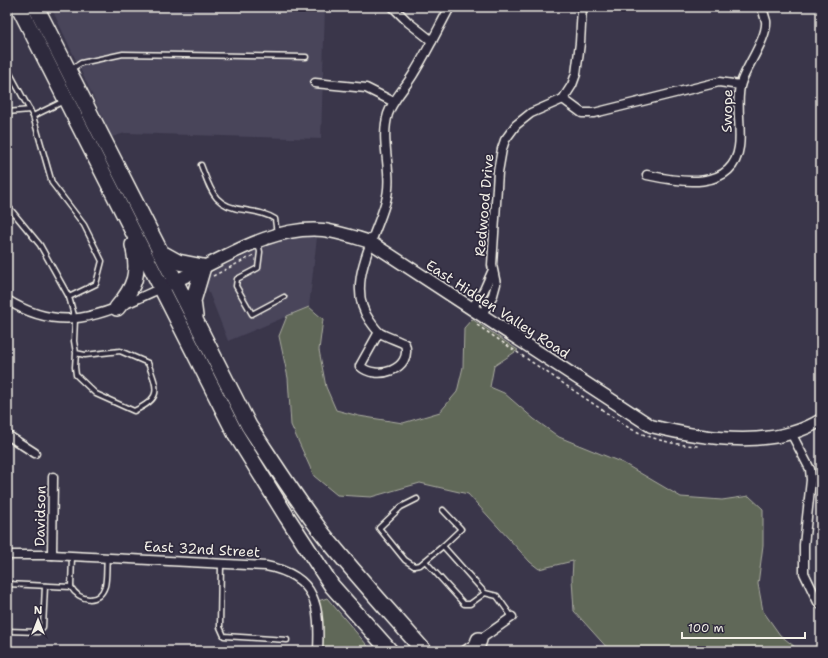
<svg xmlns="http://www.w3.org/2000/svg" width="828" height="658" font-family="'Shantell Sans',sans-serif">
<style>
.built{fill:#48445a}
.green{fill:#616759;stroke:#aaaca0}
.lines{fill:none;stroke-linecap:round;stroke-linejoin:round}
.lane-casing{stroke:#f4f1e8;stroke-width:7}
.street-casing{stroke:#f4f1e8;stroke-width:11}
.secondary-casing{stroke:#f4f1e8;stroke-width:15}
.highway-casing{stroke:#f4f1e8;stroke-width:18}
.path{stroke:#f4f1e8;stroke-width:1.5;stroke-dasharray:3 3;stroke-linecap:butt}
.lane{stroke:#2f2a3d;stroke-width:4}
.street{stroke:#2f2a3d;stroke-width:8}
.secondary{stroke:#2f2a3d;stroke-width:12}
.highway{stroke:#2f2a3d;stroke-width:15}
.labels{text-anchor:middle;stroke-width:3.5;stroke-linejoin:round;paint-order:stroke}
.street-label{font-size:14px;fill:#f4f1e8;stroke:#2f2a3d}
</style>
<rect width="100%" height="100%" fill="#3a364a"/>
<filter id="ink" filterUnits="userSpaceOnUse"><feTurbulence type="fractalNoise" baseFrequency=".025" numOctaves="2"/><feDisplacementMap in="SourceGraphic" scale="8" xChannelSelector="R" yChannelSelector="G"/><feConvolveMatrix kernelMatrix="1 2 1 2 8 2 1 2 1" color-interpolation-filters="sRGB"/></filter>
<g filter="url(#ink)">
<!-- built -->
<g class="built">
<polygon points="51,7 325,7 321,139 125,133 112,137"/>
<polygon points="301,237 317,237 309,307 228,341 204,280 217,269 268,245 289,238"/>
</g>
<!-- green -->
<g class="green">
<polygon points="309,307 323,319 319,350 326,387 336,410 359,416 403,423 440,412 457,392 463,367 464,328 472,319 518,350 494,366 490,387 504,393 534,419 559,437 623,463 681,497 722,500 749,496 763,509 763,545 758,584 763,611 780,635 800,651 610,651 574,611 572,579 573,561 539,569 530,562 468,494 420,483 371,497 337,495 314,476 291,425 288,378 279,336 287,316"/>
<polygon points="327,598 372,651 318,651 315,602"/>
</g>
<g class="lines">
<defs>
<g id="lane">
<polyline points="7,68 33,116 64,101"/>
<polyline points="70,70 81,63 123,54 306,57"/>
<polyline points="7,112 30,110"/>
<path d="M 33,116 L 52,183 L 84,225 L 102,261 L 96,284 L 69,297 L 75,319 L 74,341 L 76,353 L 75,367 L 76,375 L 96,394 L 134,411 C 162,398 158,390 148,363 L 120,351 L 85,355 L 76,353"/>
<path d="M 201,165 C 211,191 214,207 245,210 C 257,212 265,213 275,219 L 277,234"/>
<polyline points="7,205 40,245 69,297"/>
<polyline points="258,242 260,252 258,268 237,279 236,286 252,314 284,297"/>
<polyline points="417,499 401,507 379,528 405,560 414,566 420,565 443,546 485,593 497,596 512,617"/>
<polyline points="443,546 461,529 443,510"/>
<path d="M 72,556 L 71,587 C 79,601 99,605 105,586 C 107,578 106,567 107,558"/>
<polyline points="425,561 464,604 470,604 485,593"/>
<polyline points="221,563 220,627 224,636 287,640"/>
<polyline points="7,584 71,587"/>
<polyline points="7,631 38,632 43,627 45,586"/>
</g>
<g id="street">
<polyline points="393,7 408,22 432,41"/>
<polyline points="315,83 366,88 394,102"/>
<polyline points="563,99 582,113 594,113 719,82 740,85"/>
<path d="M 647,175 C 679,182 733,192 739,147 C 742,129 735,100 741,83 C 746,67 768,37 766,21 C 765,17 763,11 761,7"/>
<path d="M 7,300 C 65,336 106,313 161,288"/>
<polyline points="471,310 484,290 492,272"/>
<polyline points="481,316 493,295 496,284 492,265 498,172 502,149 505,140 516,125 531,113 563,99 572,85 576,74 580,43 582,7"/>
<path d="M 379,332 L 360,366 C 376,381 413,370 405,344 C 397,340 387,337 380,333 C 376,330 373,325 370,321 C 344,286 375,239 385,204 C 395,174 379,144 388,114 C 393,99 406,87 414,73 C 427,52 438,29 450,7"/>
<polyline points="791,433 810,469 811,480 804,545 804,573 818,602 821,605"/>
<polyline points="7,435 35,453"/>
<path d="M 7,555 L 52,555 L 266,566 C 317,576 320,606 318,651"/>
<polyline points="52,555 53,477"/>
<polyline points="464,651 512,617"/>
</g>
<path id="secondary" d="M 168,284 C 217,264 267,225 323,230 C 339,232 354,237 370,242 L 651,426 C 703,439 773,450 821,420"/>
<g id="highway">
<polyline points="19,7 235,433 287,517 332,586 390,651"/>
<path d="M 36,7 L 249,426 C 273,462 296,499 323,534 C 355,574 390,612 424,651"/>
<polyline points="160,252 178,262 203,267 193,301 195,316"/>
<path d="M 117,308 C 135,287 140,273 133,245"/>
<polyline points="475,651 479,640"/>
</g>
</defs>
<!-- lane casing -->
<use href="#lane" class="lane-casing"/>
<!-- street casing -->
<use href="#street" class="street-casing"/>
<!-- secondary casing -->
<use href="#secondary" class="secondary-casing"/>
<!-- highway casing -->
<use href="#highway" class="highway-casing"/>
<!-- path -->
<g class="path">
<polyline points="213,276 254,255"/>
<path d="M 477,325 L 629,428 C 652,439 673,445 698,446"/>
</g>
<!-- lane -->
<use href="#lane" class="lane"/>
<!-- street -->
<use href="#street" class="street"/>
<!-- secondary -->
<use href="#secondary" class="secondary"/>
<!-- highway -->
<use href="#highway" class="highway"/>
</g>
</g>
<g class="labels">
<!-- street labels -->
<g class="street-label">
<text transform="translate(727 111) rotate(-89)" y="5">Swope</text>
<text transform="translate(484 205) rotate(-85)" y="5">Redwood Drive</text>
<text transform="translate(498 309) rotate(33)" y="5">East Hidden Valley Road</text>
<text transform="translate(40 516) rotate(-89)" y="5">Davidson</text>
<text transform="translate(202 549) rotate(3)" y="5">East 32nd Street</text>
</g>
</g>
<!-- margin -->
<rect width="828" height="658" fill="none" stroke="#2f2a3d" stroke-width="24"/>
<rect x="12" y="12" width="804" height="634" fill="none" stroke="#f4f1e8" stroke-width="1.5" filter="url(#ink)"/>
<!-- north arrow -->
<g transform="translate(38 620)" stroke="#2f2a3d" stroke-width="3" paint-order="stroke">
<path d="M0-3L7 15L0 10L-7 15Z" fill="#f4f1e8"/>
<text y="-6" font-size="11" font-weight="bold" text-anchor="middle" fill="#f4f1e8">N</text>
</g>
<!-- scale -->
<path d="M682 632v6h123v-6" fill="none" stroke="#f4f1e8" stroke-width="2"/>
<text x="688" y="632" font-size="12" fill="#f4f1e8" stroke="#2f2a3d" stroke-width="3" paint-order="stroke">100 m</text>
</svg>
